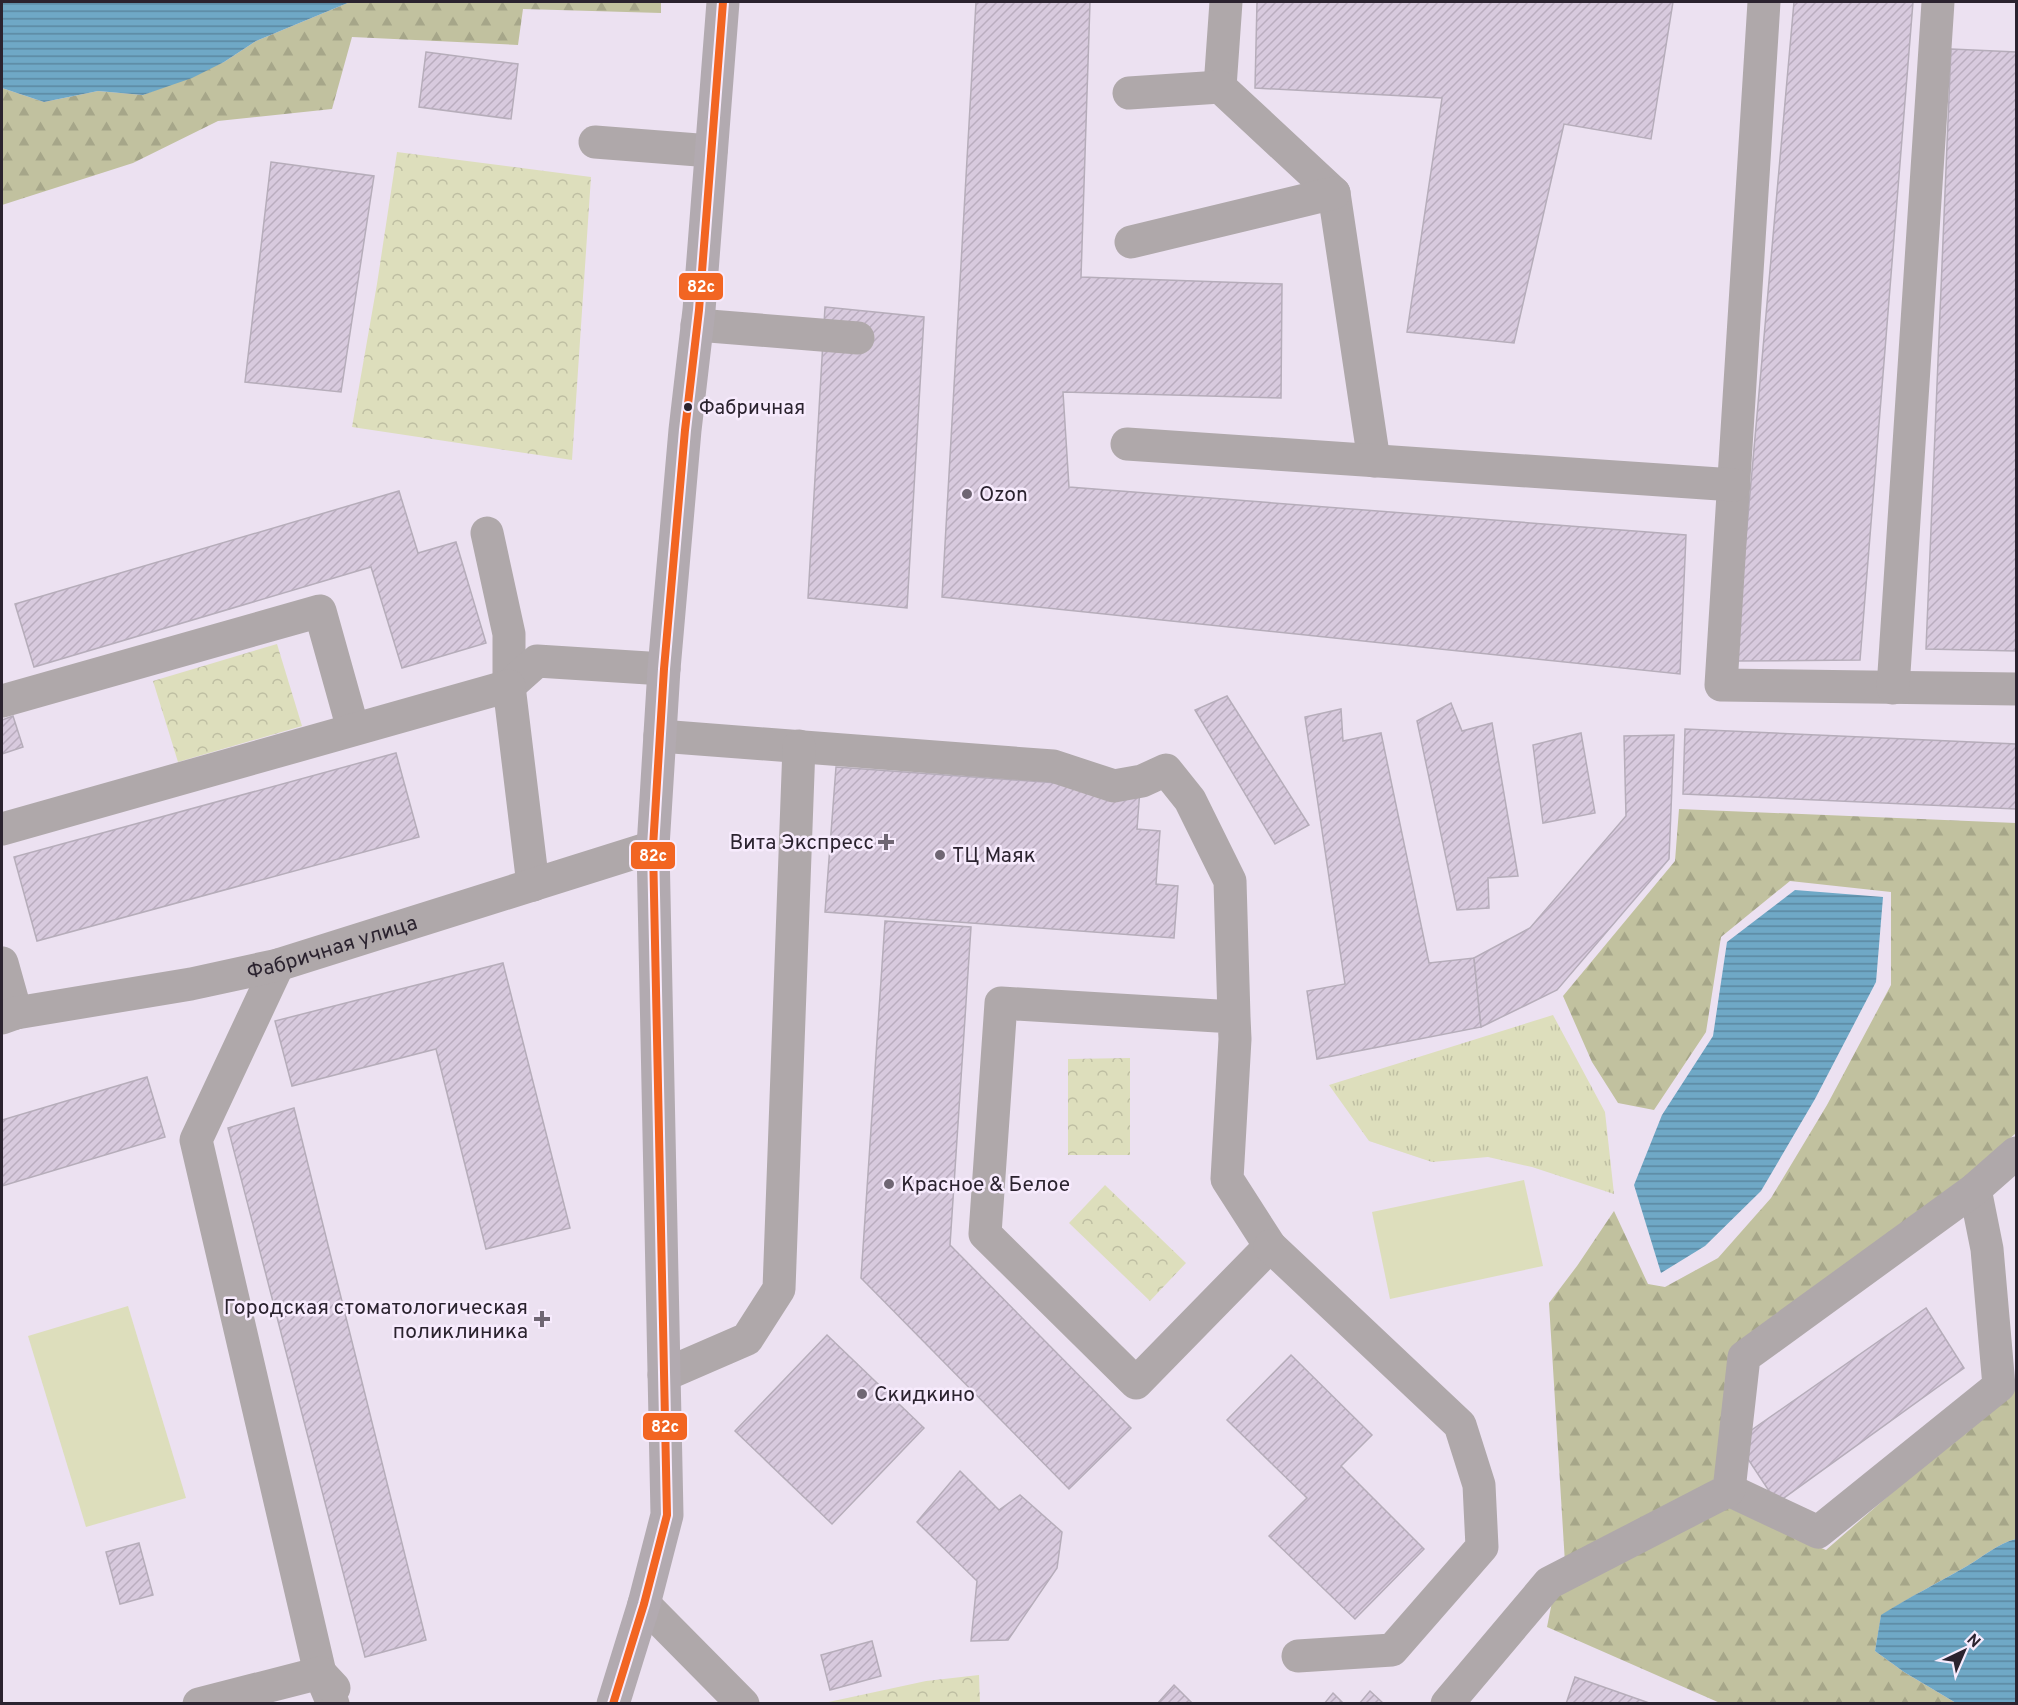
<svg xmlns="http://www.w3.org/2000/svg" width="2018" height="1705" font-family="Overpass,sans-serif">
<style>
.grass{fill:url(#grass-tufts)}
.forest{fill:url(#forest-firs)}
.park{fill:url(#park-crowns)}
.garden{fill:#dddebc}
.water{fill:url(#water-rules)}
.building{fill:url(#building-hatch);stroke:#b6adba;stroke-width:1.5}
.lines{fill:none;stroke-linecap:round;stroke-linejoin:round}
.minor{stroke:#afa8aa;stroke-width:33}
.major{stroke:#b2aab0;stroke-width:33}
.bus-1-casing{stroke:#f7ebfd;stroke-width:12}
.bus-1{stroke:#f26522;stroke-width:8}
.bus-dot{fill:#2b232f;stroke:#f7ebfd;stroke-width:2}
.poi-dot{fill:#6f6673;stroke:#f7ebfd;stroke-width:2}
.labels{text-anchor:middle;stroke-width:5;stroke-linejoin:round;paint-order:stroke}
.bus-label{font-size:20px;fill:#2b232f;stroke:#f7ebfd;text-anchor:start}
.poi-label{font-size:21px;fill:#2b232f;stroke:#f7ebfd;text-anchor:start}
.street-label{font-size:21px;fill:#2b232f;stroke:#f7ebfd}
.line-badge{stroke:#f7ebfd;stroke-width:2}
.badge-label{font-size:16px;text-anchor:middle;font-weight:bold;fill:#fff}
</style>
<defs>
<pattern id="grass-tufts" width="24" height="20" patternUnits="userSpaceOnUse" patternTransform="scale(1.5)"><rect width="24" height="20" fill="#dddebc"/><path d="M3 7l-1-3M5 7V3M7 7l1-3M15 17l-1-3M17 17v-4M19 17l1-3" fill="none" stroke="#bebea2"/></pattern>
<pattern id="forest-firs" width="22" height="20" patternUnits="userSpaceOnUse" patternTransform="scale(1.5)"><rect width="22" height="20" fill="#c1c19f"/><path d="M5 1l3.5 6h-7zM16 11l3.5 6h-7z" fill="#a6a689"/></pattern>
<pattern id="park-crowns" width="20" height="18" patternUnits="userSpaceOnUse" patternTransform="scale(1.5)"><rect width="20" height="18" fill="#dddebc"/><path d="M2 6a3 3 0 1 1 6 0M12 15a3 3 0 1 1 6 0" fill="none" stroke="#bebea2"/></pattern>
<pattern id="water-rules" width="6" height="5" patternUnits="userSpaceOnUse" patternTransform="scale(1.5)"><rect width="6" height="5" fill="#6fa8c6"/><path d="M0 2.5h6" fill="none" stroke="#5b88a1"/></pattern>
<pattern id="building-hatch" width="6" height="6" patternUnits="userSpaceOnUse" patternTransform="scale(1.5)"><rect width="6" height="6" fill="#d8cade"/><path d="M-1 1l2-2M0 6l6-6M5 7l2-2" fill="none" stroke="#baadbf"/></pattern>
</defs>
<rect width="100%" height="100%" fill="#ece1f1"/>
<!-- grass -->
<polygon class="grass" points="1553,1015 1605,1112 1614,1194 1532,1167 1488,1157 1432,1162 1369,1141 1329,1085"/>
<!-- forest -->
<g class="forest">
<polygon points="350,2 661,2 661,13 523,9 518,45 352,37 332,109 218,121 133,163 2,205 2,88 44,102 98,91 143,95 224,62 256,41"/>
<polygon points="1679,809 2016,823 2016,1133 1968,1176 1736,1354 1717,1478 1565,1563 1549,1303 1577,1266 1614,1211 1648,1284 1665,1287 1718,1258 1771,1198 1827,1105 1891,985 1891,892 1790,881 1721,937 1706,1032 1654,1110 1618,1103 1592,1062 1563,996 1675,861"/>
<path d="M 2016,1385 L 2016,1539 C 1998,1543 1983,1557 1967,1566 C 1938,1583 1909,1597 1881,1616 L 1875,1651 L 1904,1672 L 1956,1703 L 1720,1703 L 1547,1627 L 1553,1597 L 1727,1507 L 1826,1550 Z"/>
</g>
<!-- park -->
<g class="park">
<polygon points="397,152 591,177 572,460 352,427 377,284"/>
<polygon points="277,644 302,726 178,762 153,681"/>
<polygon points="1130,1058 1130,1155 1068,1155 1068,1059"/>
<polygon points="1105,1185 1186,1263 1150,1301 1069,1223"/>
<polygon points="979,1675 980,1703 824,1703 926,1681"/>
</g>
<!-- garden -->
<g class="garden">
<polygon points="1524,1180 1543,1266 1390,1299 1372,1212"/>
<polygon points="128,1306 186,1498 86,1527 28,1336"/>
</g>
<!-- water -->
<g class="water">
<polygon points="2,2 350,2 256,41 224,62 192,78 143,95 98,91 44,102 2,88"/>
<polygon points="1795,890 1883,897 1876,982 1815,1099 1761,1191 1705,1246 1661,1273 1634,1185 1662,1115 1713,1036 1727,942"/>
<path d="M 2016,1539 L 2016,1703 L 1956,1703 L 1904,1672 L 1875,1651 L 1881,1615 C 1909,1597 1938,1583 1967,1566 C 1983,1557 1998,1543 2016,1539 Z"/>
</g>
<!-- building -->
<g class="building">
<polygon points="976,2 1090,2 1081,277 1282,284 1281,398 1063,392 1069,487 1686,535 1680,674 942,597"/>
<polygon points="1257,2 1673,2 1651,139 1564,124 1514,343 1407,332 1442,98 1255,88"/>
<polygon points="1794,2 1913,2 1860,660 1735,661"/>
<polygon points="1951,49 2016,52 2016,651 1926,649"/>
<polygon points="426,52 518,64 511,119 419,107"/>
<polygon points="271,162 374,176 341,392 245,382"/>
<polygon points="825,307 924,317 907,608 808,598"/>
<polygon points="399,491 418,553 456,542 486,643 402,668 371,567 34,667 15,604"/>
<polygon points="1227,696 1309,825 1275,844 1195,710"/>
<polygon points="1451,703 1462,731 1492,723 1518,876 1488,878 1489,908 1457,910 1417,721"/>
<polygon points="1341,709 1343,741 1381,733 1429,963 1474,958 1481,1027 1317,1059 1307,991 1345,984 1305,717"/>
<polygon points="13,716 23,747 2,754 2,720"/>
<polygon points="1685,729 2016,744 2016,809 1683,794"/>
<polygon points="1581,733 1595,813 1543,823 1533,745"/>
<polygon points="1674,735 1669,859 1557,990 1481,1027 1474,958 1530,928 1626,816 1624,736"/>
<polygon points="396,753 419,837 37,941 14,857"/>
<polygon points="836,767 1140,789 1137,829 1160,831 1156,884 1178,886 1174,938 825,912"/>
<polygon points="885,921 971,927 950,1245 1131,1428 1069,1489 861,1278"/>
<polygon points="503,963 570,1228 486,1249 436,1049 292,1086 275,1021"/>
<polygon points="147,1077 165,1137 2,1186 2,1120"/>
<polygon points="294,1108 426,1640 365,1657 228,1128"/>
<polygon points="1926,1308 1964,1368 1777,1503 1736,1441"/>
<polygon points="827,1335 924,1428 832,1524 735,1431"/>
<polygon points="1291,1355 1372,1435 1341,1466 1424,1549 1355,1619 1269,1536 1307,1498 1227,1420"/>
<polygon points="960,1471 999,1510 1020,1495 1062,1532 1057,1568 1008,1640 971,1641 977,1581 917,1522"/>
<polygon points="139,1543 153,1595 120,1604 106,1552"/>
<polygon points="872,1641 881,1676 830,1690 821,1655"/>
<polygon points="1575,1677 1652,1704 1566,1704"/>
<polygon points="1174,1685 1193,1704 1157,1704"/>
<polygon points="1370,1691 1384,1704 1359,1704"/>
<polygon points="1333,1693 1344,1704 1324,1704"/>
</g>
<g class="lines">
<!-- minor -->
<g class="minor">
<polyline points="1764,2 1721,685 2016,689"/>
<polyline points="1220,87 1226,2"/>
<polyline points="1129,93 1220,87 1334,193 1374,461"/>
<polyline points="595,142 711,151"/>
<polyline points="1131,242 1334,193"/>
<polyline points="697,325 858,338"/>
<polyline points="1127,444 1734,485"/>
<polyline points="487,533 509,634 509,686"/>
<polyline points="509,686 537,661 664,669"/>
<polyline points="1893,688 1938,2"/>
<polyline points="2,701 320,611 353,729"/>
<polyline points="660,736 1053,766 1114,786 1142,781 1166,770 1190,800 1230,881 1234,1017 1235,1039 1227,1179 1270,1246 1136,1383 985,1234 1001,1003 1234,1017"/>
<polyline points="2,829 509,686 533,885"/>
<polyline points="2,963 16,1013"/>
<polyline points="278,965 196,1140 320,1673 333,1704"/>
<path id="s1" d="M 2,1018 L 16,1013 L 191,984 L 278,965 L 653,847"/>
<polyline points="1270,1246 1460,1425 1479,1485 1482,1547 1392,1650 1298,1656"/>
<polyline points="664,1375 747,1339 779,1289 799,746"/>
<polyline points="1729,1490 1818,1532 1999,1386 1987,1249 1975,1189"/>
<polyline points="644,1604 743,1704"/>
<polyline points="199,1704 320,1673 334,1688"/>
<polyline points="1447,1704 1549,1583 1729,1490 1744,1357 1975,1189 2016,1153"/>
</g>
<!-- major -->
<polyline class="major" points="613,1704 644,1604 667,1515 653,847 664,669 685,430 699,310 723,2"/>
<defs>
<polyline id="bus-1" points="613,1704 644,1604 667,1515 653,847 664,669 685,430 699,310 723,2"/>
</defs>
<!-- bus-1 casing -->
<use href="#bus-1" class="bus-1-casing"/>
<!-- bus-1 -->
<use href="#bus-1" class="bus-1"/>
</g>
<!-- markers -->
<circle class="bus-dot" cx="688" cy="407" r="5"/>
<g class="poi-dot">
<circle cx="967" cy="494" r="6"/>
<path d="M883 833h6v6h6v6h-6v6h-6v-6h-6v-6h6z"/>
<circle cx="940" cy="855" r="6"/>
<circle cx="889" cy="1184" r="6"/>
<path d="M539 1310h6v6h6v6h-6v6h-6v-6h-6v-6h6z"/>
<circle cx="862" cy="1394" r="6"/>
</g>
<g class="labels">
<!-- bus labels -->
<g class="bus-label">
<text x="699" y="414">Фабричная</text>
</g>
<!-- poi labels -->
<g class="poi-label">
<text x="979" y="501">Ozon</text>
<text x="874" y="849" text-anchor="end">Вита Экспресс</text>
<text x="952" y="862">ТЦ Маяк</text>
<text x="901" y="1191">Красное &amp; Белое</text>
<text x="528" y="1314" text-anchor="end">Городская стоматологическая<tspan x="528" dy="24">поликлиника</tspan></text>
<text x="874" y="1401">Скидкино</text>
</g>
<!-- street labels -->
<g class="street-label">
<text dy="7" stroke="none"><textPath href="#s1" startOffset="338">Фабричная улица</textPath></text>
</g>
</g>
<g class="line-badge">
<rect x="678" y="272" width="46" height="29" rx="6" fill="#f26522"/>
<rect x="630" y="841" width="46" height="29" rx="6" fill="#f26522"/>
<rect x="642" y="1412" width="46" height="29" rx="6" fill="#f26522"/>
</g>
<g class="badge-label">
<text x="701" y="292">82с</text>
<text x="653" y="861">82с</text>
<text x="665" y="1432">82с</text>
</g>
<!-- border -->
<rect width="2018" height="1705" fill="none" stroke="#2b232f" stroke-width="6"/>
<!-- north arrow -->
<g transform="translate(1964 1651) rotate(44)" stroke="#f7ebfd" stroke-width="4.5" paint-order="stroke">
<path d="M0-4.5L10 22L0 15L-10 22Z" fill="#2b232f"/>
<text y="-9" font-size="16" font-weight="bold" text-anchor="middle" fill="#2b232f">N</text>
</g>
</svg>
